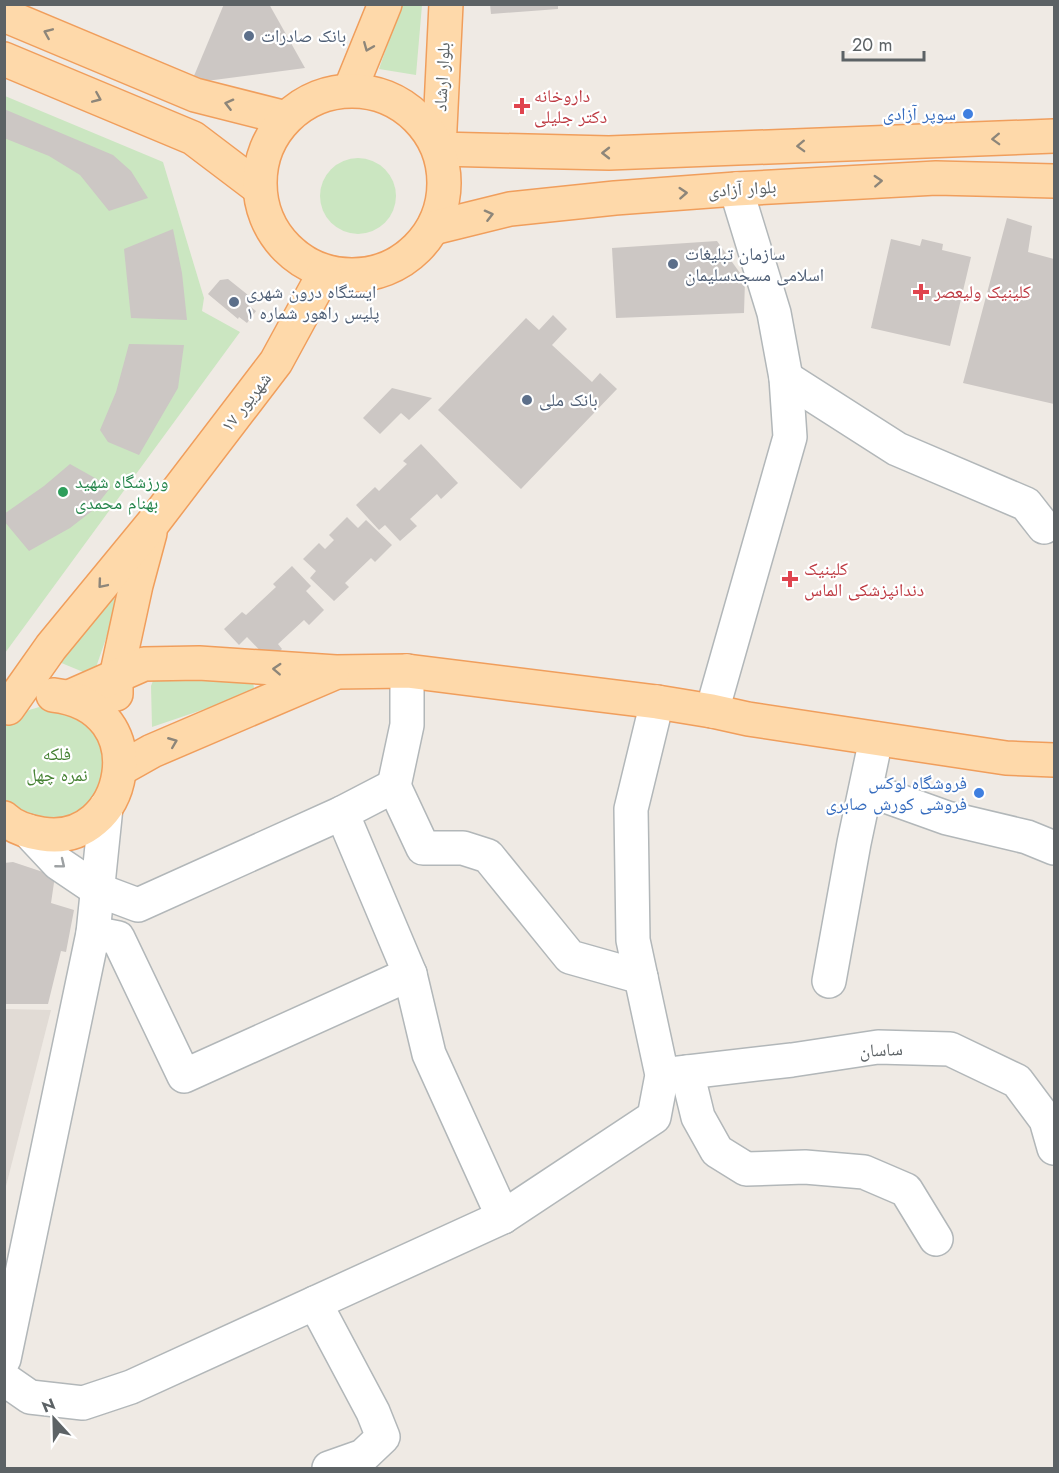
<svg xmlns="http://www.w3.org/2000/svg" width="1059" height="1473" font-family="Jost,'Noto Naskh Arabic',sans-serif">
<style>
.education{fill:#e1dbd5}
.green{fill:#cbe6c1}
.building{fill:#ccc7c4}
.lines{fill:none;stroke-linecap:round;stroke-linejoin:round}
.minor-casing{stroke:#b2b7b9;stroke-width:36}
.major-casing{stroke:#f09e5c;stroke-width:36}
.minor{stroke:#fff;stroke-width:33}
.major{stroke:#fed9aa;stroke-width:33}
.oneway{stroke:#8d867a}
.oneway2{stroke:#9da1a3}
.service-dot{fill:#5c6f8a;stroke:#fff;stroke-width:2}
.health-dot{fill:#e0444e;stroke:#fff;stroke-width:2}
.shop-dot{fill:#3f7fe0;stroke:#fff;stroke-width:2}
.leisure-dot{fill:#2e9e5b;stroke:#fff;stroke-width:2}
.labels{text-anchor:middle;stroke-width:4.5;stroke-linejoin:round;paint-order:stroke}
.service-label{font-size:18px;fill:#4e5e75;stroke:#fff;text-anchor:start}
.street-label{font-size:18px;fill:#5c6265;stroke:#fff}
.health-label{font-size:18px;fill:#be3a42;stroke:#fff;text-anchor:start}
.shop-label{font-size:18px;fill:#366cbe;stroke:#fff;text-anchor:end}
.leisure-label{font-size:18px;fill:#27864d;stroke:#fff;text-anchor:start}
.park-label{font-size:18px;fill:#478335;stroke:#fff}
</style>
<rect width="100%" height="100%" fill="#efeae4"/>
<!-- education -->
<polygon class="education" points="5,1009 51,1010 5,1190 4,1009"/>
<!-- green -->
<g class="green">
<polygon points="401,5 422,5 416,75 379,69"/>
<polygon points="5,96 163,162 204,298 202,311 240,332 5,653"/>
<circle cx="358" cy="196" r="38"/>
<polygon points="112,597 119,601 93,676 59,662"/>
<polygon points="154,678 253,683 255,692 152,727 151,686"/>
<path d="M 52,705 L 71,708 L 101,733 L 104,789 L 77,817 L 39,823 L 5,802 L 5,727 C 20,712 30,708 52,705 Z"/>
</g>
<!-- building -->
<g class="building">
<polygon points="224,4 269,4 305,68 191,83"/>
<polygon points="490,4 558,4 558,9 491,14"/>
<polygon points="4,109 113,155 131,171 148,198 109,211 80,175 49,156 4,138"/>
<polygon points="1007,218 1032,226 1028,252 1054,259 1054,404 963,383"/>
<polygon points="173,229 182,273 187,320 131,318 124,249"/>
<polygon points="891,239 920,246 922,239 943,244 942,250 971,257 950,346 871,328"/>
<polygon points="717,241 745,280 744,313 616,318 612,248"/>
<polygon points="228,279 253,299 248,305 256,311 247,323 239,317 238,319 208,294 220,280"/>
<polygon points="553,315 567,329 552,345 592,382 600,373 617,389 521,489 438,410 526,318 539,330"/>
<polygon points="129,344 184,345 178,388 139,455 108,442 100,430 116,392"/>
<polygon points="392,388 432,398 409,420 401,413 380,434 363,418"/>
<polygon points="421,444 458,483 441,499 437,494 410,519 417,526 400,541 385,525 379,530 356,505 375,487 379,491 407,464 403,461"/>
<polygon points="70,464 111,487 92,511 70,528 29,551 4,521 4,514 44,486"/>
<polygon points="347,517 358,528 366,520 392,545 375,562 371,558 345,583 349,587 334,601 310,578 316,571 303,559 319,543 325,549 334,540 329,535"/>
<polygon points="292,566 311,586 306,591 324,610 309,625 304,620 278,644 282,649 270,661 247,637 239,645 224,629 242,612 246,615 276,587 273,584"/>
<polygon points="13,862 55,876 51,903 74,910 66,952 61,951 48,1004 4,1004 4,863"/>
</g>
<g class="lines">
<defs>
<g id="minor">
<polyline points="786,378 897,449 1026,504 1044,527"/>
<polyline points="712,711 790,437 786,378 774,313 736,189"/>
<polyline points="394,786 407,725 407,671"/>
<polyline points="866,789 947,818 1027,837 1054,848"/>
<polyline points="342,813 410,974"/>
<polyline points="28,831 58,863 98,890 138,905 342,813 394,786 423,848 463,848 488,856 570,957 641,977"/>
<polyline points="93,933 118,938 184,1076 410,974 429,1054 503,1217"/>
<polyline points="829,981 854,843 876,739"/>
<polyline points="687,1072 698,1117 717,1151 746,1169 805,1167 864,1172 906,1190 936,1239"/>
<polyline points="662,1075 792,1060 878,1047 950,1049 1017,1081 1046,1120 1054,1148"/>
<polyline points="315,1303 373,1412 383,1437 363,1456 329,1468"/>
<polyline points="4,1359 93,933 106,807"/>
<polyline points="4,1379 30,1397 83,1403 131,1387 503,1217 654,1117 662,1075 633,940 631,809 657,702"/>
</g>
<g id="major">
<polyline points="446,4 439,149 609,153 1054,136"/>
<polyline points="4,15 195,95 286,118"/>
<polyline points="4,59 193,138 259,188"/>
<polyline points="350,90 385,4"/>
<circle cx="352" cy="183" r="92"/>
<polyline points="433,228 510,209 615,198 736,189 936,178 1054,181"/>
<polyline points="116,694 116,677 136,585 150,533"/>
<polyline points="69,697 144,664 199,663 336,672 407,671 657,702 712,711 748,719 1006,758 1054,760"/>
<polyline points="8,708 51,647 153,523 276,362 325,272"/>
<polyline points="120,769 152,751 332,674"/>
<path d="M 4,818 C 14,828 29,832 42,834 C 127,848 158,707 53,695"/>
</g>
</defs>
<!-- minor casing -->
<use href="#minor" class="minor-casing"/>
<!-- major casing -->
<use href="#major" class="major-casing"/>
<!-- minor -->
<use href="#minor" class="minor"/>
<!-- major -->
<use href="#major" class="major"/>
</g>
<!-- one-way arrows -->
<defs><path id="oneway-chevron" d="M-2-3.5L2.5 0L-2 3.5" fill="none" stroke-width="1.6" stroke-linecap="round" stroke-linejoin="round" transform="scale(1.5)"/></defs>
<g class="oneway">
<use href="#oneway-chevron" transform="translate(48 33) rotate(-157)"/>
<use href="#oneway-chevron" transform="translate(368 47) rotate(112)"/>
<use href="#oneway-chevron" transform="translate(97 98) rotate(23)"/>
<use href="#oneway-chevron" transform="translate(229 104) rotate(-166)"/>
<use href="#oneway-chevron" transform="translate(996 139) rotate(178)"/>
<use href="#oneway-chevron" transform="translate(801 146) rotate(178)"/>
<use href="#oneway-chevron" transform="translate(606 153) rotate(-180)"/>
<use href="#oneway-chevron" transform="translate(878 181) rotate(-3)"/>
<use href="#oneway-chevron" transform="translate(683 193) rotate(-4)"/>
<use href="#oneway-chevron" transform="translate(489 215) rotate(-14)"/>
<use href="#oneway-chevron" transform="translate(102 584) rotate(130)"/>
<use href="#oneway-chevron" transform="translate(277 669) rotate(-177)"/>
<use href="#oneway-chevron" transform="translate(173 742) rotate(-22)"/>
</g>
<use class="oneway2" href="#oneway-chevron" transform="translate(61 864) rotate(39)"/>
<!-- markers -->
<g class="service-dot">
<circle cx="249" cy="36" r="6"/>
<circle cx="673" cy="264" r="6"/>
<circle cx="234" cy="302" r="6"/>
<circle cx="527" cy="400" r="6"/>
</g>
<g class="health-dot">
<path d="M519 97h6v6h6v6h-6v6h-6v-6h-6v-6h6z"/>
<path d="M918 283h6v6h6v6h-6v6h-6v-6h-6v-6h6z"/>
<path d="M787 570h6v6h6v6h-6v6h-6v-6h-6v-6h6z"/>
</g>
<g class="shop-dot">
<circle cx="968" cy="114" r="6"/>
<circle cx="979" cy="793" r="6"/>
</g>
<circle class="leisure-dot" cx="63" cy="492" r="6"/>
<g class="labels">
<!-- service labels -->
<g class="service-label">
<text x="261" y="42">بانک صادرات</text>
<text x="685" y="260">سازمان تبلیغات<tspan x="685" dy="21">اسلامی مسجدسلیمان</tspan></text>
<text x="246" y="298">ایستگاه درون شهری<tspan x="246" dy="21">پلیس راهور شماره ۱</tspan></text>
<text x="539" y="406">بانک ملی</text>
</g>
<!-- street labels -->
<g class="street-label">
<text transform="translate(442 77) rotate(-87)" y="6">بلوار ارشاد</text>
<text transform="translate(742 189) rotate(-4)" y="6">بلوار آزادی</text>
<text transform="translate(246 402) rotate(-52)" y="6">۱۷ شهریور</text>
<text transform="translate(881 1050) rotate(-3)" y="6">ساسان</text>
</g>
<!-- health labels -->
<g class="health-label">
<text x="534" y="102">داروخانه<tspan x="534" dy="21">دکتر جلیلی</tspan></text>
<text x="934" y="298">کلینیک ولیعصر</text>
<text x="804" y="575">کلینیک<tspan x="804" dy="21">دندانپزشکی الماس</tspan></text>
</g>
<!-- shop labels -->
<g class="shop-label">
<text x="956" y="120">سوپر آزادی</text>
<text x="967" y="789">فروشگاه لوکس<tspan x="967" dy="21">فروشی کورش صابری</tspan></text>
</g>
<!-- leisure labels -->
<g class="leisure-label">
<text x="75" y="488">ورزشگاه شهید<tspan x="75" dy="21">بهنام محمدی</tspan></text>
</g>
<!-- park labels -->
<g class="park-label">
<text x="57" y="760">فلکه<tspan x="57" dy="21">نمره چهل</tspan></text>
</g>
</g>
<!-- border -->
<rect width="1059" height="1473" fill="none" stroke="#5c6265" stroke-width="12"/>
<!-- north arrow -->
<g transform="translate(54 1419) rotate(338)" stroke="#ffffff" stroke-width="4.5" paint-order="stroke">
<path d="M0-4.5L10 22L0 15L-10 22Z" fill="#5c6265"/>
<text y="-9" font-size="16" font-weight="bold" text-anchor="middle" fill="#5c6265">N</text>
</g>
<!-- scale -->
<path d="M843 51v9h81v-9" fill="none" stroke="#5c6265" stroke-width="3"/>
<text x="852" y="51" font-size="18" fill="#5c6265" stroke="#ffffff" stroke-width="4.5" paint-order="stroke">20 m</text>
</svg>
